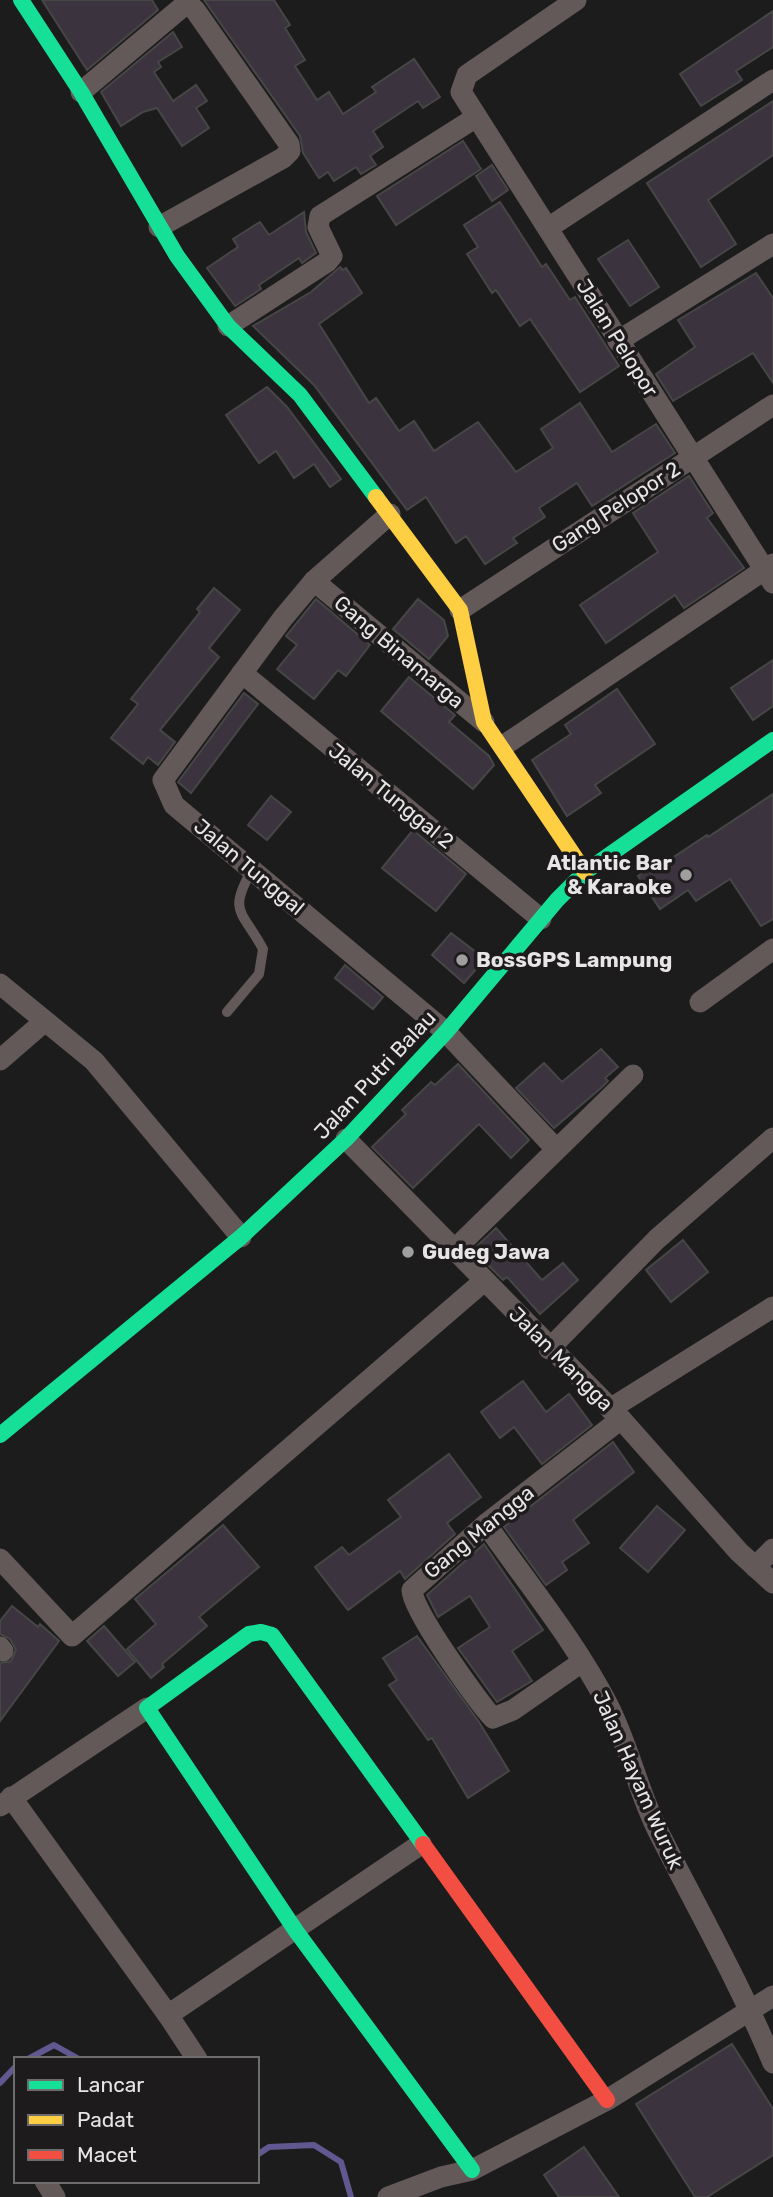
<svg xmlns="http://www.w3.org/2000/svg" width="773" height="2197" font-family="Rubik,sans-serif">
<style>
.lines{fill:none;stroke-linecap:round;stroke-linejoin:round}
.stream{stroke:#615890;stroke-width:6}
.building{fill:#3b333d;stroke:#474646;stroke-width:2}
.lane{stroke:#635959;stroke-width:10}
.street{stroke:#635959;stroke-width:21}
.fast{stroke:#16e098;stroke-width:16}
.slow{stroke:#ffcf43;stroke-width:16}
.jam{stroke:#f24e42;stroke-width:16}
.poi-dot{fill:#a09f9f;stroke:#1e1b1c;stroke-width:2.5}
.labels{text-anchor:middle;stroke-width:7;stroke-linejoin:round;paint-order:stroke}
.street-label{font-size:21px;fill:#e7e5e6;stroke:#1e1b1c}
.poi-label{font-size:21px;font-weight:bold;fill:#e7e5e6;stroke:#1e1b1c;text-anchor:start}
</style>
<rect width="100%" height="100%" fill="#1d1c1c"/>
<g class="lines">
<!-- stream -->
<g class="stream">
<polyline points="28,2059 54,2045 79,2059"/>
<polyline points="0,2083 16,2066"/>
<polyline points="257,2155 269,2147 314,2145 341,2162 351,2197"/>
<polyline points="214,2181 219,2181"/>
</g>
</g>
<!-- building -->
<g class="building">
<polygon points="42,0 152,0 158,10 87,70"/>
<polygon points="204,0 274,0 290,25 285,28 305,60 295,66 317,100 329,92 343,114 376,92 372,87 414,59 440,97 423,108 418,101 373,131 383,147 370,156 376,165 361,174 356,167 334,181 328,172 319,178 303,153 300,136"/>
<polygon points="773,11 773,47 736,71 742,80 701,106 680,74"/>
<polygon points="173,32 182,47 158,62 161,67 154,72 173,101 196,85 207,101 196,108 209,128 182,146 157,108 143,112 121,126 101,92"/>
<polygon points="773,101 773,155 708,200 736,244 701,267 647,183"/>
<polygon points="463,141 481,169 396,225 377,196"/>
<polygon points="492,165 508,190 492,201 476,176"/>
<polygon points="500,202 542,267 546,264 570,300 575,297 619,366 580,392 530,319 520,326 496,290 492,293 467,254 478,247 464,225"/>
<polygon points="304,212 306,232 316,253 302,263 299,258 259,285 261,289 235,306 207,268 238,247 233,239 260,222 269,235"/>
<polygon points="628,240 659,287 630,306 598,259"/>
<polygon points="340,267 343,270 346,268 362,293 319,324 369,403 376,398 399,431 414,421 434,451 478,422 516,472 553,448 541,429 580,403 612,452 656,424 675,453 592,506 577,483 539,508 545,517 513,538 517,543 485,564 466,536 456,543 426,497 407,510 314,385 253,326 311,292"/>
<polygon points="756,273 773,298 773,383 753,353 673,401 656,374 695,347 678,320"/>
<polygon points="267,387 287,407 341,479 330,487 314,464 294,478 276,451 259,463 226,415"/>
<polygon points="689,476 713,513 707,518 744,568 684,608 675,595 606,643 580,605 658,552 633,513"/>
<polygon points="214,588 240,610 209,648 219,657 160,730 175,742 158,765 148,757 143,764 111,738 138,704 131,699 200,612 197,609"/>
<polygon points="316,599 370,645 346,676 338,670 314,699 277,669 297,645 286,636"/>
<polygon points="418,599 444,620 448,636 429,659 393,629"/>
<polygon points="773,660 773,706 753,720 731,688"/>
<polygon points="409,677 455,715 449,722 489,756 494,765 473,789 381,711"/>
<polygon points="617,689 655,744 595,785 601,793 567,816 532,760 571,734 565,725"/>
<polygon points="244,693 258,704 191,793 178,782"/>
<polygon points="773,794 773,919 761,926 730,879 696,901 688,890 660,909 638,876 664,858 666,862 707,835 708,837"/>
<polygon points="271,796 291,812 267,840 248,825"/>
<polygon points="413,830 466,874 436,911 382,868"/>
<polygon points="451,933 485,959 464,983 432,955"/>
<polygon points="345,965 383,997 373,1009 335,978"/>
<polygon points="601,1049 618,1067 605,1078 608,1081 601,1088 554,1128 516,1088 544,1063 562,1082"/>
<polygon points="458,1064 529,1140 511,1158 479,1124 413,1188 372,1147 406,1114 402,1110 431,1082 435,1085"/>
<polygon points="496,1228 542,1280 563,1263 578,1280 540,1314 507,1277 503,1280 473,1250"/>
<polygon points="683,1240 708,1272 671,1302 646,1270"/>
<polygon points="523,1381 546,1412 569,1394 592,1425 542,1464 514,1427 500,1438 481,1412"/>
<polygon points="613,1442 634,1472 573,1520 589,1543 562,1562 567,1570 546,1585 504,1527"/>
<polygon points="449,1454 481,1497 447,1523 455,1534 405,1579 400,1571 348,1610 315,1567 342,1547 349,1555 401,1517 388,1500"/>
<polygon points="657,1506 685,1530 648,1572 620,1548"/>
<polygon points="223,1525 259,1567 199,1617 207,1626 162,1664 164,1667 151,1678 127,1649 156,1624 135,1599"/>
<polygon points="484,1544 543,1630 512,1651 532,1681 497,1702 458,1648 490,1627 470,1596 438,1617 427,1595"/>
<polygon points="12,1606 38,1627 40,1624 59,1641 0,1721 0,1663 11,1661 16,1650 10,1639 0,1634 0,1621"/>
<polygon points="104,1626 135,1662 118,1676 87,1641"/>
<polygon points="417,1636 479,1722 509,1771 468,1798 432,1738 428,1740 389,1685 397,1680 383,1658"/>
<polygon points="732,2044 773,2109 773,2155 707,2197 695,2197 636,2104"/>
<polygon points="584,2147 619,2197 559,2197 544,2175"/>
</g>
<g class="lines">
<!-- lane -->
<path class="lane" d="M 227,1012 L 259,974 L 263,949 C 243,911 227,913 252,870"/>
<!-- street -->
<g class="street">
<polyline points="576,0 467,75 461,92 773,583"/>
<polyline points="81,92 187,3 195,10 289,144 290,151 283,158 159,227"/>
<polyline points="548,228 773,80"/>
<polyline points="228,326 327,262 332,256 318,227 320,216 475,118"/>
<polyline points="618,341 773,244"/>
<polyline points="390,514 314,581 283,618 163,780 174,805 446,1032 556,1149"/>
<polyline points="314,581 484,722"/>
<polyline points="460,610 773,405"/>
<polyline points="242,673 541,919"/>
<polyline points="503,746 773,564"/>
<polyline points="0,984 94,1061 241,1237"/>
<polyline points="700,1002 773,949"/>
<polyline points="0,1060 45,1021"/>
<polyline points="346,1139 621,1419 739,1552 773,1583"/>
<polyline points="454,1250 633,1075"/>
<polyline points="549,1349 657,1239 773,1138"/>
<polyline points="610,1409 773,1307"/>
<path d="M 486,1524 C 527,1583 575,1641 608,1705 C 629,1746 638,1792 659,1833 C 698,1910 740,1984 773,2063"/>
<polyline points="0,1559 72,1636 484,1281"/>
<polyline points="755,1567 773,1549"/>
<polyline points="0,1647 3,1651"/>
<path d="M 582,1662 L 513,1710 L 493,1718 C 478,1702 410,1607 412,1590 L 486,1524 L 621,1419"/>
<polyline points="11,1797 168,2015 421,1844"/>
<polyline points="0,1806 147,1708"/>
<polyline points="168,2015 197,2059"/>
<polyline points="45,2181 55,2197"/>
<polyline points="388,2197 441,2177 472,2170 607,2100 773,1996"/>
</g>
<!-- fast -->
<g class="fast">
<polyline points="21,0 81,92 177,256 228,326 300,395 376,497"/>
<polyline points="0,1435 241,1237 346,1139 446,1032 557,900 585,872 773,740"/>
<polyline points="423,1844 272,1635 261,1632 249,1634 147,1708 296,1931 472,2170"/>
</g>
<!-- slow -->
<polyline class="slow" points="376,497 460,610 484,722 585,872"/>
<!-- jam -->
<polyline class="jam" points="423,1844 607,2100"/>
</g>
<!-- markers -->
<g class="poi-dot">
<circle cx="686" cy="875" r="7"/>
<circle cx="462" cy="960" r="7"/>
<circle cx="408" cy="1252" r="7"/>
</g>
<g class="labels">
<!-- street labels -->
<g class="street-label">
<text transform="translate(617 338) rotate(58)" y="7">Jalan Pelopor</text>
<text transform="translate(616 507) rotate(-33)" y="7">Gang Pelopor 2</text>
<text transform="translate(399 652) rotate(40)" y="7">Gang Binamarga</text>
<text transform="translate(391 796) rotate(39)" y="7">Jalan Tunggal 2</text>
<text transform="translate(249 867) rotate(40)" y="7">Jalan Tunggal</text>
<text transform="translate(375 1075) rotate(-47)" y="7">Jalan Putri Balau</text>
<text transform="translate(561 1359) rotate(45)" y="7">Jalan Mangga</text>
<text transform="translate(479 1532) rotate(-39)" y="7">Gang Mangga</text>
<text transform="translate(638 1780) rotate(66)" y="7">Jalan Hayam Wuruk</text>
</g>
<!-- poi labels -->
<g class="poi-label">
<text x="672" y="870" text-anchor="end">Atlantic Bar<tspan x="672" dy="24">&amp; Karaoke</tspan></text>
<text x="476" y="967">BossGPS Lampung</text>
<text x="422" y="1259">Gudeg Jawa</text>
</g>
</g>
<!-- legend -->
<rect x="14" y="2057" width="245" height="126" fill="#1e1b1c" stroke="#6e6c6d" stroke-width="2"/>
<rect x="28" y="2080" width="35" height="10" fill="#16e098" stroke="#6e6c6d" stroke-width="2"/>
<text x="77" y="2092" font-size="21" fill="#e7e5e6">Lancar</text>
<rect x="28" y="2115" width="35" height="10" fill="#ffcf43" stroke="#6e6c6d" stroke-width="2"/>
<text x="77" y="2127" font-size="21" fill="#e7e5e6">Padat</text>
<rect x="28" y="2150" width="35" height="10" fill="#f24e42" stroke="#6e6c6d" stroke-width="2"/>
<text x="77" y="2162" font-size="21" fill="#e7e5e6">Macet</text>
</svg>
